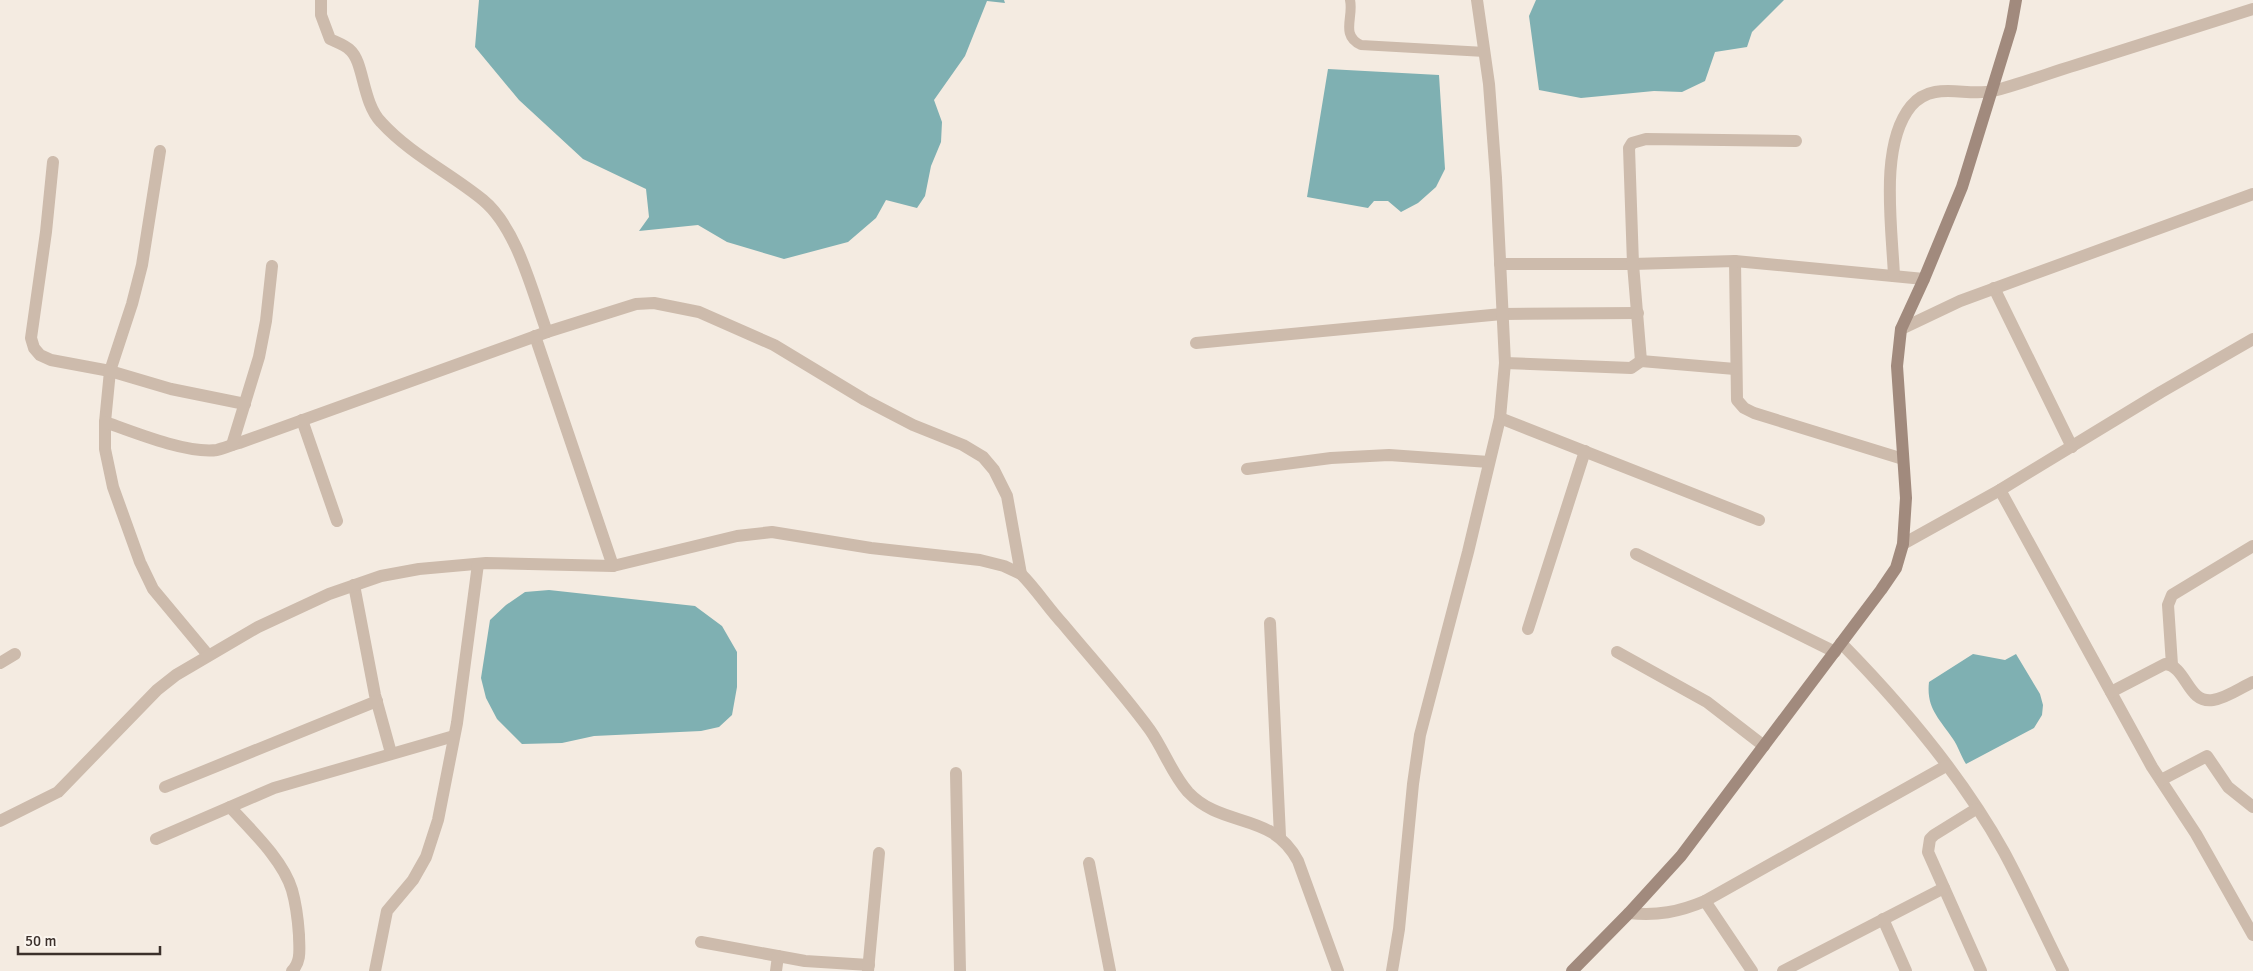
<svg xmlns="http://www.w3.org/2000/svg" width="2253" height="971" font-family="Signika,sans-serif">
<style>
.water{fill:#7fb0b2}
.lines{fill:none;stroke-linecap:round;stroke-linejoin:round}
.lane{stroke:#cdbbac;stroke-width:10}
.street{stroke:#cdbbac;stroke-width:12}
.secondary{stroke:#a18a7d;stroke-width:12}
</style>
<rect width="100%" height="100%" fill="#f4ebe1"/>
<!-- water -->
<g class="water">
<polygon points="479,0 1004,0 1005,3 987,1 965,56 934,100 942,122 941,142 931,166 925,196 917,208 886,200 876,218 848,242 784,259 727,242 698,225 639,231 649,217 646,189 583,159 519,100 475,47"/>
<polygon points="1536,0 1784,0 1752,32 1747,47 1715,52 1705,81 1682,92 1654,91 1581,98 1539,90 1529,16"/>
<polygon points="1328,69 1439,75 1445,169 1436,187 1418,203 1401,212 1388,201 1374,201 1368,208 1307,197"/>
<polygon points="549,590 695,606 722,626 737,652 737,687 732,715 719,727 701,731 594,736 562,743 522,744 497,719 486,698 481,678 490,620 506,605 525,592"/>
<path d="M 1973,654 L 2005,660 L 2016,654 L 2040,694 L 2043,705 L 2042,715 L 2034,728 L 1966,764 C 1961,756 1958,746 1953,739 C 1939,718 1926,708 1929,682 Z"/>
</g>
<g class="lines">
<!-- lane -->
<path class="lane" d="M 1350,0 C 1354,17 1340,35 1361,45 L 1485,52"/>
<!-- street -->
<g class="street">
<path d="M 321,0 L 321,15 L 330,39 C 336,42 345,45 350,50 C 364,62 362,102 381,122 C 410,154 450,173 483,200 C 517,228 532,291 547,332"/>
<polyline points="160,151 142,265 132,304 110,371 105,422 105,449 113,487 140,562 153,589 208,655"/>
<polyline points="53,162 46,232 31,338 34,348 40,355 51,360 110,371 171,389 245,404"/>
<polyline points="1735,261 1737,400 1744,408 1754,413 1903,459"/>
<polyline points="1500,264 1633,264 1735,261 1924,279"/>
<path d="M 1894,276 C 1892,227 1879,145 1911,106 C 1933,80 1965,97 1993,91 C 2021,84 2049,73 2076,65 C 2135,46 2194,28 2253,9"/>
<polyline points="1994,288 2072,447"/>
<polyline points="1901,329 1960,301 2253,194"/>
<polyline points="535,336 613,566"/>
<polyline points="1196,343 1502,314 1638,313"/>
<polyline points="1641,361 1735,369"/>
<polyline points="1505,363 1631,368 1641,361 1633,264 1629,148 1632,143 1646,139 1796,141"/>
<polyline points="1500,418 1759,520"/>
<polyline points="302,420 337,521"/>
<path d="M 105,422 C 133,432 187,454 217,450 C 224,448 232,445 239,443 L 547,332 L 636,304 L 654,303 L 699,312 L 774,345 L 865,400 L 913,425 L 963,445 L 983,457 L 994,470 L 1007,496 L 1021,574"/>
<polyline points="232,445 259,357 266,321 272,266"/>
<polyline points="1247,469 1331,458 1389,455 1489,462"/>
<polyline points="2000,490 2152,767 2196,834 2253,935"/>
<polyline points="1903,544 2000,490 2161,392 2253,339"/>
<polyline points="1636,554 1835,652"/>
<polyline points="354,585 375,695 391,753"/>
<polyline points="1270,623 1280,836"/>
<polyline points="1528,629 1585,451"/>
<path d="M 1841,643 C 1900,703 1963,778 2004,852 C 2025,891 2043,931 2063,971"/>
<polyline points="1617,652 1707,702 1764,746"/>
<polyline points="0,663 15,654"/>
<polyline points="2172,665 2168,605 2172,595 2253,546"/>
<path d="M 2111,692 L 2165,664 C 2187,666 2187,704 2213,700 C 2227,698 2240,688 2253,682"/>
<polyline points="956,773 960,971"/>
<polyline points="2161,780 2207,756 2228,787 2253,807"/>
<polyline points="165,787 377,701"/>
<path d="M 230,807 C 251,830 283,860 292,890 C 296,904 298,920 299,935 C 299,948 302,961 292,971"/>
<polyline points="1976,809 1934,835 1930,839 1928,852 1981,971"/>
<path d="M 0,821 L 58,792 L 157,690 L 176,675 L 258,627 L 329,594 L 381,576 L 419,569 L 486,563 L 613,566 L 737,536 L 772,532 L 871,548 L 980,560 L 1004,566 L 1021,574 C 1037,590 1048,608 1063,624 C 1092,659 1123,693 1150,730 C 1164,750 1172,774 1188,792 C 1223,829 1272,811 1298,861 L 1338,971"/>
<polyline points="156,839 274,788 454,736"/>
<polyline points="1089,863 1110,971"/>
<polyline points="1705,901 1752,971"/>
<path d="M 1629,913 C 1657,916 1679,912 1705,901 L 1946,766"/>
<polyline points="1883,919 1906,971"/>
<polyline points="701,942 805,961 869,965"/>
<polyline points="375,971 387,911 413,880 426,857 438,820 457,723 478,564"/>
<polyline points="776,971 778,956"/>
<polyline points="868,971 879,853"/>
<polyline points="1392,971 1399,929 1413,784 1420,735 1468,552 1500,418 1505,363 1496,178 1489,84 1477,0"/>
<polyline points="1783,971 1944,888"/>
</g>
<!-- secondary -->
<polyline class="secondary" points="1572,971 1629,913 1681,856 1881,590 1896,568 1903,544 1906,498 1897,366 1901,329 1924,279 1962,187 2011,28 2016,0"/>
</g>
<!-- scale -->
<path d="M18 946v8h142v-8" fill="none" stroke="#3b302b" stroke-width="2.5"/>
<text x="25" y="946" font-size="15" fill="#3b302b" stroke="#fbf5ee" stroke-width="4" paint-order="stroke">50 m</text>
</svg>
